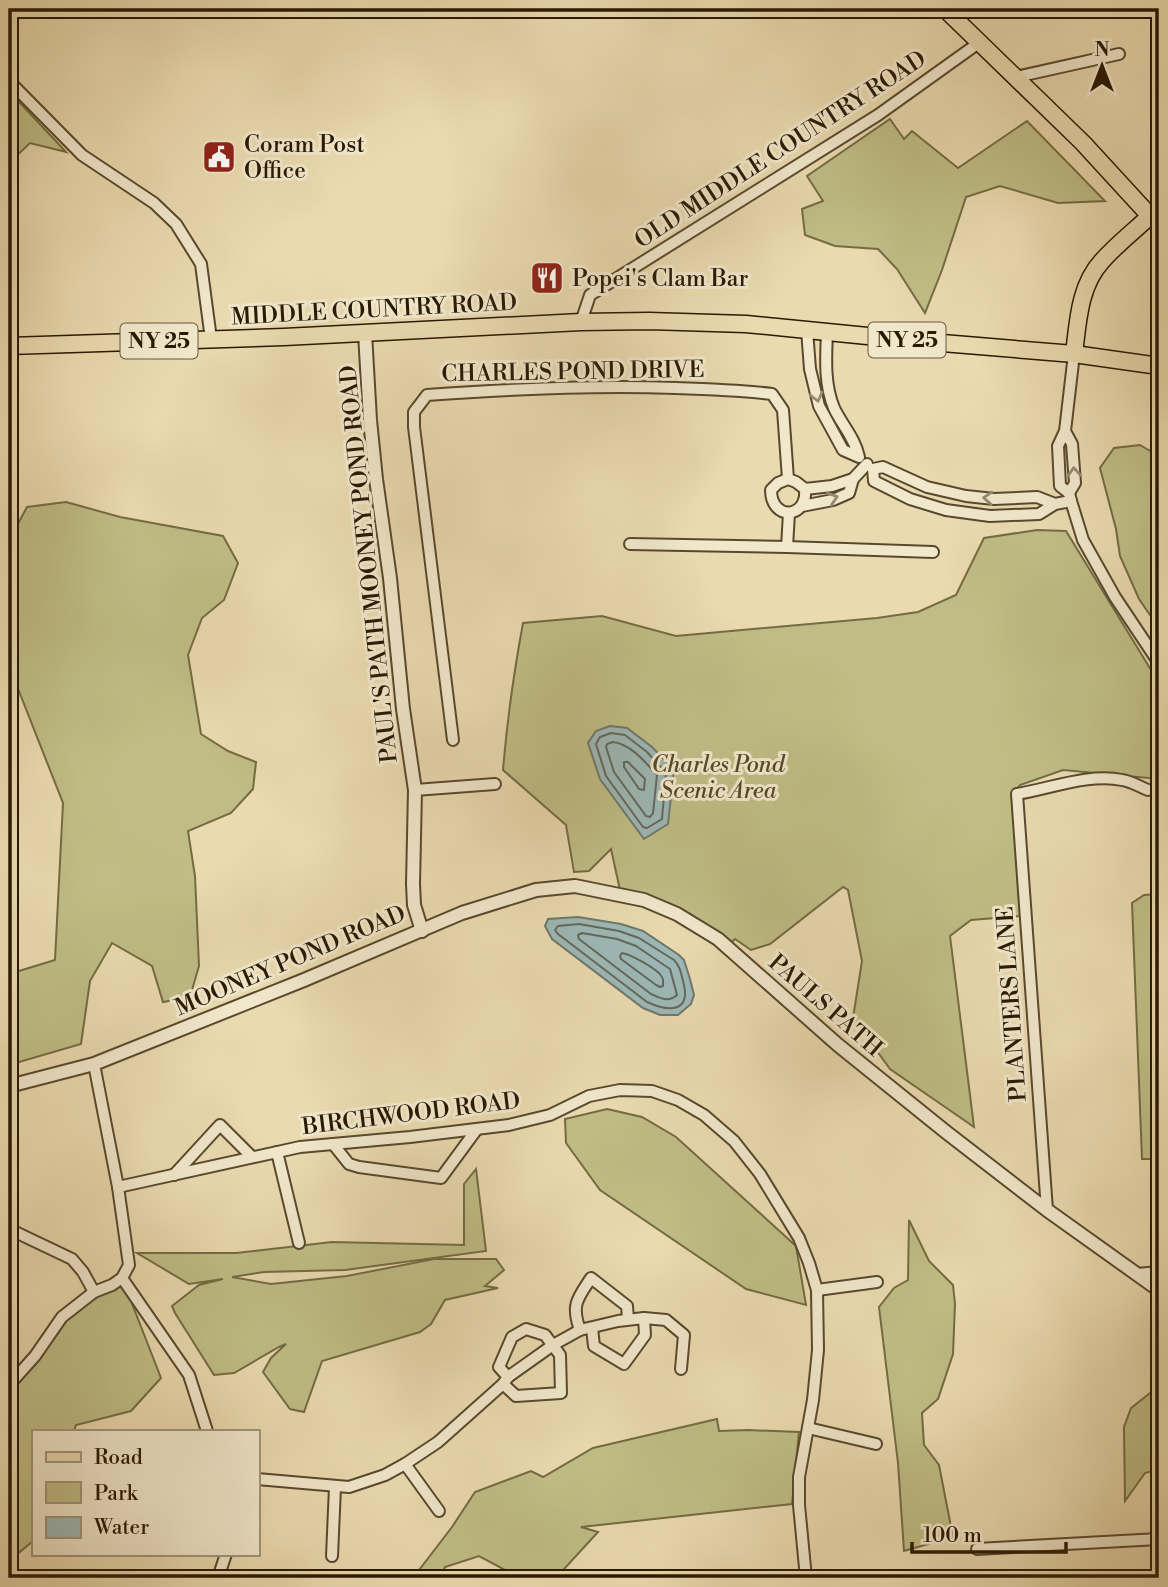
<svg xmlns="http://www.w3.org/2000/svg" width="1168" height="1587" font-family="'Libre Bodoni',serif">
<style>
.green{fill:#bfbd85;stroke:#746b44;stroke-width:2}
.water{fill:#9db8b6;stroke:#6e786e;stroke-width:2}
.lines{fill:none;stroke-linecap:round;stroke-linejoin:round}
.shore{stroke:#62685c;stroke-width:2}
.minor-casing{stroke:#58492e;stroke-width:14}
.tertiary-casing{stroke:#58492e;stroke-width:16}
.primary-casing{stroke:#281903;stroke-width:19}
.minor{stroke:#f1e7cb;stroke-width:10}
.tertiary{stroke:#f1e7cb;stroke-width:12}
.primary{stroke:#eadaaf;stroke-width:16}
.oneway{stroke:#978a71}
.labels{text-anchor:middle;stroke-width:6;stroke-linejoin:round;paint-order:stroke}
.shield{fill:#f1e7cb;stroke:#64573f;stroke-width:2}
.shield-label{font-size:21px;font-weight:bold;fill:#281903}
.poi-label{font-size:23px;fill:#281903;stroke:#f1e7cb;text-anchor:start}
.street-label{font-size:23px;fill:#281903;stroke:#f1e7cb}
.park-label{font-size:23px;font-style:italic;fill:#554a2a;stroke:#f1e7cb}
</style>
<rect width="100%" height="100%" fill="#eadaaf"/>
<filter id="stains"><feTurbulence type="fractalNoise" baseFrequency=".00286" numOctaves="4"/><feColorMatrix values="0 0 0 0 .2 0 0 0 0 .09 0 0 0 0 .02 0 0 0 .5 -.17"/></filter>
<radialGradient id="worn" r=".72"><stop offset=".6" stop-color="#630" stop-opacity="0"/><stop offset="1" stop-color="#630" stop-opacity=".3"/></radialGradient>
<!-- green -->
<g class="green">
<polygon points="9,94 22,105 66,152 30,143 9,163"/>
<polygon points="890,119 904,139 912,131 958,168 1027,121 1105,201 1058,203 1000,186 966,197 942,270 925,313 897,269 878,249 835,246 805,235 802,209 823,201 807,176"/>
<polygon points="1140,445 1159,456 1159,628 1139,599 1120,556 1116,529 1100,468 1114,448"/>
<polygon points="66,502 120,517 223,536 238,563 224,600 202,618 188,655 201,734 228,751 256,762 253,789 231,813 188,831 195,876 199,966 190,997 163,1002 152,966 112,943 90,981 81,1044 9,1065 9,974 55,960 63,803 15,681 13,627 9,625 9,591 13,591 12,535 27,507"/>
<path d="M 1037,530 L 1066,531 L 1159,683 L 1159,779 L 1063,770 L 1020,785 L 1012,795 L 1020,916 L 971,920 L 950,936 L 974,1127 L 890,1069 L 853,1018 L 862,961 L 848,890 L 843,887 L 770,944 L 751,950 L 735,939 L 726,947 L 620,890 L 611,849 L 589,871 L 574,872 L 566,825 L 503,770 C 507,720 514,672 523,623 L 602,616 L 676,636 L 877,618 L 918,612 L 956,595 L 984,538 Z"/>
<polygon points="1159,894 1159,1159 1142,1159 1132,903 1144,895"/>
<polygon points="607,1109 642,1117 676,1137 796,1246 806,1305 746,1289 600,1190 566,1143 565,1119"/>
<polygon points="476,1169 486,1251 345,1270 264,1272 232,1277 271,1284 347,1276 434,1259 496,1259 504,1270 485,1286 498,1288 445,1300 431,1324 420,1332 322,1361 304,1412 290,1409 263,1372 271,1358 286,1344 279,1347 234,1373 214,1375 175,1313 172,1306 199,1285 223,1279 189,1284 137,1253 236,1253 332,1242 464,1245 464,1184"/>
<polygon points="909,1220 929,1261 953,1285 955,1304 953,1354 938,1399 922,1413 924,1445 939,1465 953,1537 904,1551 898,1463 879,1307 894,1288 908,1280"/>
<polygon points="122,1278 161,1378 131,1411 76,1425 74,1431 33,1431 33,1541 9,1561 9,1385 62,1317"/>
<polygon points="1154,1390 1159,1390 1159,1469 1145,1473 1125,1501 1124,1427 1131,1408"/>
<polygon points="717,1419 719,1431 748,1430 799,1432 792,1504 581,1527 598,1532 564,1569 566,1578 520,1578 479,1556 445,1567 440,1578 413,1578 452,1527 475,1492 531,1471 543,1477 593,1448"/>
</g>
<!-- water -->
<g class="water">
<polygon points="610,726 627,728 652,747 674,770 668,824 644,839 600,779 588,743 596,731"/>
<polygon points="578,917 621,924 643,931 679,955 684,960 690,979 694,995 691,1004 678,1015 660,1015 643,1008 552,939 545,926 548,919"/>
</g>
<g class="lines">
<!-- shore -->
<g class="shore">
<polygon points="611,733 625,735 647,752 666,773 662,819 647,828 643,827 606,776 596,744 600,737"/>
<path d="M 613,742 C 631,744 646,763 657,775 L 653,813 L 650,817 L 646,816 L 614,772 L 606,747 L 607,744 Z"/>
<polygon points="624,762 628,762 645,779 644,790 639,789 624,767"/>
<path d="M 579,924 L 619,931 L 639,938 L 674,960 C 680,966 681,973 683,981 C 692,1013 669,1012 647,1002 L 558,934 L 555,930 L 558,926 Z"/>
<path d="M 582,933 L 617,939 L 636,946 L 670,969 L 677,995 C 668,1003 660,998 651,994 L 579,939 L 578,935 Z"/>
<path d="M 622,953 C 632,955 653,967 660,974 C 664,979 663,981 663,986 L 660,987 L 656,985 L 621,959 L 620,956 Z"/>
</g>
<defs>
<g id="minor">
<polyline points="1016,77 1119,54"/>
<polyline points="9,81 82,155 154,203 176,224 201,264 211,339"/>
<polyline points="581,322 590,295 878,115 980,42"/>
<path d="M 807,330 L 810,369 L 819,406 L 843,450 L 859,457 C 855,438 842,425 834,408 C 824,384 826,357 827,332"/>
<polyline points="1065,431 1072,444 1075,483 1069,493 1060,486 1058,446 1065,431 1074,354"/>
<path d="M 788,479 L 796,482 L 805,489 C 808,519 771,521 771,490 L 778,483 Z"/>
<polyline points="805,489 832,486 853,479"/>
<polyline points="1071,501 1083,540 1115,597 1159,663"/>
<polyline points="1055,504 1037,497 994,499 966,496 927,487 883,467 873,469 874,481 910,499 946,510 990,516 1039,514 1055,504 1071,501 1069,493"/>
<polyline points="802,506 833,500 849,493 853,479 867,464"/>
<polyline points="630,544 787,547 789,513"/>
<polyline points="787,547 933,552"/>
<path d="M 453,740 L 414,427 L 414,412 L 427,395 C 509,389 592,385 675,388 C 707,389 739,390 772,394 L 783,410 L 788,479"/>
<polyline points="415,790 495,784"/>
<polyline points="9,916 11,916"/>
<polyline points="333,1144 349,1164 359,1167 441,1178 477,1129"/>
<polyline points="277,1152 299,1243"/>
<polyline points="174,1175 220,1125 252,1157"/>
<polyline points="118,1187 300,1147 410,1137 509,1125 550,1115 589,1096 620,1090 652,1091 678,1100 704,1115 734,1141 760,1174 799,1238 809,1263 817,1290 818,1350 813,1400 799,1477 799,1505 806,1578"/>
<path d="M 1047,1210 L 1017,794 C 1049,789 1089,773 1122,780 C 1131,781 1140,787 1148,790"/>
<polyline points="9,1229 72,1259 83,1272 94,1292"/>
<polyline points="1137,1274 1159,1272"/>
<polyline points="122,1278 189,1375 207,1431"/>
<polyline points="817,1290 877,1282"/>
<polyline points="592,1328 594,1346 624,1364 645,1335 644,1318"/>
<path d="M 580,1330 C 571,1305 577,1299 591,1278 L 627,1306 L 628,1319"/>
<polyline points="503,1384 516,1396 561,1393 560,1355 545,1335 526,1329 512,1337 499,1367 508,1377"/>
<polyline points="9,1385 35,1356 62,1317 94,1292 112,1285 122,1278 129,1265 118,1187 94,1064"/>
<polyline points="808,1428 876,1444"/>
<polyline points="405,1464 439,1511"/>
<polyline points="257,1479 349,1487 385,1475 405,1464 438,1442 503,1384 508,1377 553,1345 580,1330 618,1321 644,1318 666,1320 684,1335 681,1369"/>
<polyline points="977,1549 1159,1539"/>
<polyline points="332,1556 335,1487"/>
<polyline points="218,1578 226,1554"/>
</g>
<g id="tertiary">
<polyline points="365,333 370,420 376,479 390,578 403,709 415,790 413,884 414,905 422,931"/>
<polyline points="9,1086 94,1064 304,980 462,913 536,890 575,886 644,900 677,914 718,939 838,1045 946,1132 1047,1210 1159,1290"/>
</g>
<g id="primary">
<polyline points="945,9 1083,143 1150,216 1159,224"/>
<polyline points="9,346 284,337 581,322 649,321 746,324 807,330 918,341 1074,354 1159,366"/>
<path d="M 1074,354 C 1078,322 1079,286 1102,261 C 1116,245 1134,231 1150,216"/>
</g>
</defs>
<!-- minor casing -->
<use href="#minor" class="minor-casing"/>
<!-- tertiary casing -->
<use href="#tertiary" class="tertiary-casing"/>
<!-- primary casing -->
<use href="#primary" class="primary-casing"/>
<!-- minor -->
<use href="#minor" class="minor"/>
<!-- tertiary -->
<use href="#tertiary" class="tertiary"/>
<!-- primary -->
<use href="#primary" class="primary"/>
</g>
<!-- one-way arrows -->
<defs><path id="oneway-chevron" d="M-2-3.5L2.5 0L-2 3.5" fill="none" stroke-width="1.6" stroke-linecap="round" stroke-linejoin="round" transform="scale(1.75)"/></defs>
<g class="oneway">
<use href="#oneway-chevron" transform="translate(817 397) rotate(76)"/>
<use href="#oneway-chevron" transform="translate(1074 472) rotate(-93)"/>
<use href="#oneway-chevron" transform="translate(833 498) rotate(-18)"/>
<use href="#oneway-chevron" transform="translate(988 498) rotate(-176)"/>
</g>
<!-- icons -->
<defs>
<symbol id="civic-square" viewBox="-11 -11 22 22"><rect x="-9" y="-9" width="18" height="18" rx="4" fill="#8f2418" stroke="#f1e7cb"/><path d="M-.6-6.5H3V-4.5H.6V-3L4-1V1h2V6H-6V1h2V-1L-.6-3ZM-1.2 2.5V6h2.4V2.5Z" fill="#fff"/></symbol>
<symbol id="restaurant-square" viewBox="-11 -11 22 22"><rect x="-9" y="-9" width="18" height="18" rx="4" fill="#8f2418" stroke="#f1e7cb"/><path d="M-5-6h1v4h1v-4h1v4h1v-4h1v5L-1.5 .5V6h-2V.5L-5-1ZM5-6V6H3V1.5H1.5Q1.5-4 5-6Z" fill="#fff"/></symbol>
</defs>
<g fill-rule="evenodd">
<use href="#civic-square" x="200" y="138" width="38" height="38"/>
<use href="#restaurant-square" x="528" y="259" width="38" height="38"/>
</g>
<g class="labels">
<!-- shield labels -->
<g class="shield">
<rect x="868.5" y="322.5" width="77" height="35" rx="5"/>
<rect x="120.5" y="323.5" width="77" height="35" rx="5"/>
</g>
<g class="shield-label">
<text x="907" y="347">NY 25</text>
<text x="159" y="348">NY 25</text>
</g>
<!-- poi labels -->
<g class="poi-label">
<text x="244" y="152">Coram Post<tspan x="244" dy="26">Office</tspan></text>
<text x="572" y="286">Popei's Clam Bar</text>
</g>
<!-- street labels -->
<g class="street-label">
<text transform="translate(780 149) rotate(-33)" y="8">OLD MIDDLE COUNTRY ROAD</text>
<text transform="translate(374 309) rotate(-3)" y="8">MIDDLE COUNTRY ROAD</text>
<text transform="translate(573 371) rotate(-1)" y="8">CHARLES POND DRIVE</text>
<text transform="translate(368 564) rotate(-96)" y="8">PAUL'S PATH MOONEY POND ROAD</text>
<text transform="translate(290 960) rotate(-23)" y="8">MOONEY POND ROAD</text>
<text transform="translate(1011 1004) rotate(-94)" y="8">PLANTERS LANE</text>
<text transform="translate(826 1005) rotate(41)" y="8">PAULS PATH</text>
<text transform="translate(411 1113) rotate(-7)" y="8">BIRCHWOOD ROAD</text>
</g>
<!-- park labels -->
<g class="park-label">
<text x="718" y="772">Charles Pond<tspan x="718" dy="26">Scenic Area</tspan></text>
</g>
</g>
<!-- margin -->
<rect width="1168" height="1587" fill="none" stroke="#eadaaf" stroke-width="35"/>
<rect x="10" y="10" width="1147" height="1566" fill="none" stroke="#281903" stroke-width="3.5"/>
<rect x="18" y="18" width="1133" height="1552" fill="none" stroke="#281903" stroke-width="2"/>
<!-- legend -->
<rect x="32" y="1430" width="228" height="126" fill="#f1e7cb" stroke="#a1957b" stroke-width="2"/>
<rect x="46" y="1452" width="35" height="10" fill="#eadaaf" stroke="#a1957b" stroke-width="2"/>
<text x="94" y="1464" font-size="21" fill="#281903">Road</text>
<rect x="46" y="1482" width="35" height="21" fill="#bfbd85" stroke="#a1957b" stroke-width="2"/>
<text x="94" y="1500" font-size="21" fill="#281903">Park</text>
<rect x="46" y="1517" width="35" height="21" fill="#9db8b6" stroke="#a1957b" stroke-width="2"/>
<text x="94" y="1534" font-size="21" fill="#281903">Water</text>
<!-- north arrow -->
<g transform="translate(1102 66)" stroke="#f1e7cb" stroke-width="5" paint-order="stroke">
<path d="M0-5L12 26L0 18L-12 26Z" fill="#281903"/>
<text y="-10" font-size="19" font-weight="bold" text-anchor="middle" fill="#281903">N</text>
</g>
<!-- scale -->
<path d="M912 1542v10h154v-10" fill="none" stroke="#281903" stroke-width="3.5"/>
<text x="923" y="1542" font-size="21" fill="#281903" stroke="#f1e7cb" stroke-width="5" paint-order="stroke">100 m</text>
<rect width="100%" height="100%" filter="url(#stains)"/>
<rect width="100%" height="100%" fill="url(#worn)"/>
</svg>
